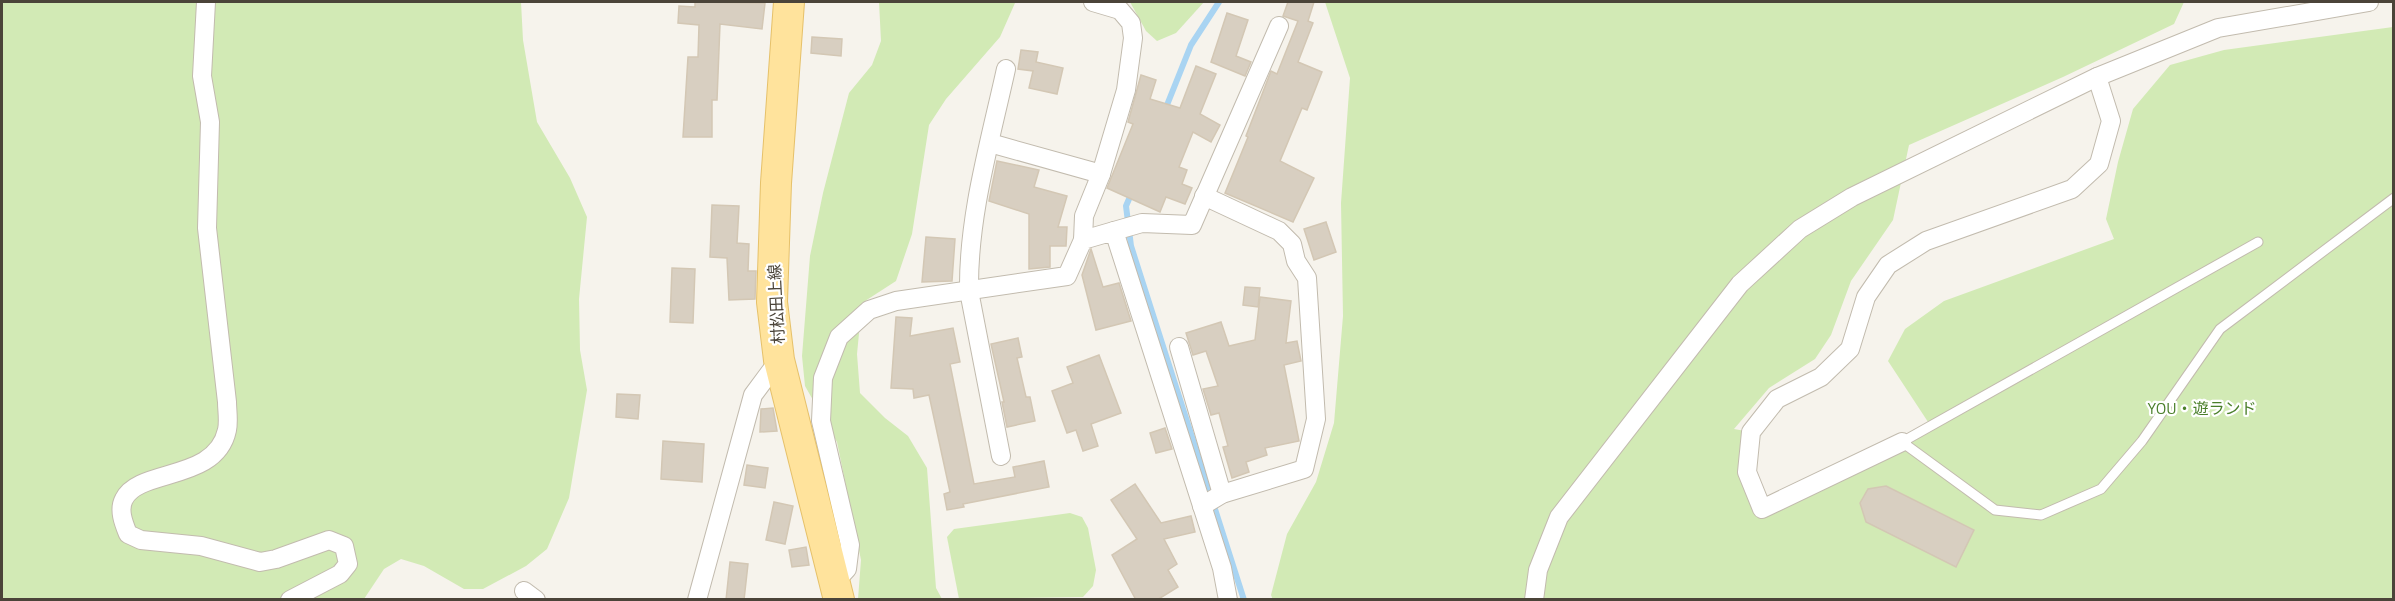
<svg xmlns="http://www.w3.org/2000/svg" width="2395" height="601" font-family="'Titillium Web','Noto Sans JP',sans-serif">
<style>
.green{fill:#d2eab5}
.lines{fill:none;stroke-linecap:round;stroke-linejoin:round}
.stream{stroke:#a9d4f2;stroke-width:6}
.building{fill:#d8cfc1;stroke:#d3c7b4;stroke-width:1.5}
.lane-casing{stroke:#c2bbae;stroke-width:11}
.street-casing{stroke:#c2bbae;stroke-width:20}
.primary-casing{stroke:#e6c16a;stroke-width:32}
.lane{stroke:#fff;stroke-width:9}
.street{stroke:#fff;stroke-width:18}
.primary{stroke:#ffe39c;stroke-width:30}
.labels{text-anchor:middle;stroke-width:4.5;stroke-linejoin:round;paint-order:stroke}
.street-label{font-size:16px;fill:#4b4439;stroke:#fff}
.park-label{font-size:16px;fill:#4a7f2a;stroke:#fff}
</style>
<rect width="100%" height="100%" fill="#f6f3ec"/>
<!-- green -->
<g class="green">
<polygon points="2,2 521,2 523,40 537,122 570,178 587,217 579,299 580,350 587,390 569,498 547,549 526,566 483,589 464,589 424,566 401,559 384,569 364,599 2,599"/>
<polygon points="879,2 1015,3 1000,37 946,99 929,125 912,234 896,281 862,303 857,354 860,393 885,418 908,436 927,468 936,588 942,599 858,599 861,560 837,442 805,386 802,356 810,256 823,193 849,93 872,65 881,41"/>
<polygon points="1130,2 1204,2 1176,33 1157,41 1146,31"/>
<polygon points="1325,2 2184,2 2174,24 2063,77 1909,145 1893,220 1851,281 1831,335 1815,359 1769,388 1734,429 1751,432 1747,472 1762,509 1930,425 1888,361 1905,329 1944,301 2114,239 2106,219 2118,162 2133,109 2170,65 2224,50 2393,27 2393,599 1273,600 1271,595 1287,534 1316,482 1334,423 1343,316 1341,203 1350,78"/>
<polygon points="1070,513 1082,517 1088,528 1096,570 1093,586 1083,597 959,599 947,537 954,529"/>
</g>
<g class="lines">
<!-- stream -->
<g class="stream">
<polyline points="1165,110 1191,45 1219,2"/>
<polyline points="1132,192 1126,206 1131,246 1244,600"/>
</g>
</g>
<!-- building -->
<g class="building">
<polygon points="695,2 765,3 762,29 720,24 717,100 712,100 712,137 683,137 688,57 698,57 699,25 678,23 679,6 695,7"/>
<polygon points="1288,2 1314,2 1308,21 1313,23 1298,62 1322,72 1307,110 1302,108 1280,161 1314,178 1293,222 1225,193 1248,137 1246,136 1271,71 1277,74 1298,21 1283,16"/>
<polygon points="1227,13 1248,20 1236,56 1251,62 1245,76 1211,62"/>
<polygon points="812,37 842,39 841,56 811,53"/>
<polygon points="1021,50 1038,52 1036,62 1063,68 1057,94 1029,88 1033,71 1018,69"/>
<polygon points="1196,66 1216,74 1200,114 1220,125 1211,142 1193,132 1179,167 1187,170 1182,184 1192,188 1185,204 1166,197 1160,212 1107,188 1133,124 1128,122 1141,75 1156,80 1150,99 1180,108"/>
<polygon points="997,161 1039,170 1034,187 1067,196 1058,227 1067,227 1066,246 1050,246 1050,267 1029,269 1029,214 989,201"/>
<polygon points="712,205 739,206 737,243 749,244 748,271 756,271 755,299 729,300 727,258 710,257"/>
<polygon points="1326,222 1336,252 1314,260 1304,229"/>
<polygon points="926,237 955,239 952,281 922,282"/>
<polygon points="1091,249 1103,287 1119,283 1131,321 1096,330 1082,275"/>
<polygon points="672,268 695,269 693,323 670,322"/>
<polygon points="1245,287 1260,288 1258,307 1243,305"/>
<polygon points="1260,297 1291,301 1286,343 1297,341 1301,361 1284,365 1299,441 1265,448 1267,455 1246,462 1249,472 1232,478 1223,447 1228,446 1219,413 1211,415 1203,389 1218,386 1206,351 1193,355 1186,333 1221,322 1229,346 1255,340"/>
<polygon points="896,317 912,318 910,336 953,328 960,362 950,364 974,484 1015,477 1013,467 1044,461 1049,487 963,504 964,507 947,510 944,494 950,492 929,395 914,398 913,389 891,388"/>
<polygon points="1018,338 1022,357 1017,358 1026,397 1030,397 1035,421 1007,427 1002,402 1004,402 991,344"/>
<polygon points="1099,355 1121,413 1091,424 1098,446 1083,451 1076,430 1067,433 1052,391 1073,383 1067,367"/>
<polygon points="617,394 640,395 638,419 616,417"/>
<polygon points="773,408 777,431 760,432 761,409"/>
<polygon points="1165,428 1172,449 1156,453 1150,433"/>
<polygon points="663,441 704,444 702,482 661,479"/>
<polygon points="747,465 768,468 765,488 744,485"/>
<polygon points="1135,484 1161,523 1191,516 1195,532 1164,539 1177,564 1168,570 1178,587 1157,600 1136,600 1112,555 1137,539 1111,500"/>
<polygon points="1886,486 1974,530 1956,567 1866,522 1860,503 1868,489"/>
<polygon points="774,502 793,506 785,544 766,540"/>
<polygon points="806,547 809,565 792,567 789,550"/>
<polygon points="730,562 748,564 744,600 726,600"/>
</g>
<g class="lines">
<defs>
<polyline id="lane" points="2258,242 1902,442 1995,510 2041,515 2101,489 2142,441 2220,329 2394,198"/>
<g id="street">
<path d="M 206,2 L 202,76 L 210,122 L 207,228 L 227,402 C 227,410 229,421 227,430 C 216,482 139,468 124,499 C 118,510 124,524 128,534 L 141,540 L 201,546 L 260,562 L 276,559 L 329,540 L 344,546 L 348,564 L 340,574 L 290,600"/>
<polyline points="990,143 1101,174"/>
<polyline points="1114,231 1142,223 1192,225 1279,26"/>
<polyline points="1083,240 1084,216 1101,174 1126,90 1133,38 1131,23 1120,10 1093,2"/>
<polyline points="1179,347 1222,494"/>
<polyline points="1902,442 1762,509 1747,472 1751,432 1777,399 1821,377 1850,349 1866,297 1888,265 1926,241 2072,189 2099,164 2111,121 2097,77"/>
<path d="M 1001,456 L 969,291 C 968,216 990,142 1006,69"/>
<polyline points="1202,506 1222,494 1304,469 1316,419 1307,278 1296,261 1292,244 1279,231 1204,196"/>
<polyline points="835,582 847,569 850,545 821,421 823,378 839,337 869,310 896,301 1067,276 1083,240 1114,231 1222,568 1228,600"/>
<polyline points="524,591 536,600"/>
<polyline points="697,600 753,395 779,360"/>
<polyline points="1534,600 1538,570 1559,517 1740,284 1800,229 1852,197 2097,77 2218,28 2369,2"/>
</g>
<polyline id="primary" points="789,2 776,183 772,302 779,360 839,600"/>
</defs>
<!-- lane casing -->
<use href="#lane" class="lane-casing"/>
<!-- street casing -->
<use href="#street" class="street-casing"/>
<!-- primary casing -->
<use href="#primary" class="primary-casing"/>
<!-- lane -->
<use href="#lane" class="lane"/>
<!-- street -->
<use href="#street" class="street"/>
<!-- primary -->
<use href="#primary" class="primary"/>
</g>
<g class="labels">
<!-- street labels -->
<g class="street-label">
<text transform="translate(776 304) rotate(-93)" y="6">村松田上線</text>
</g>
<!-- park labels -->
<g class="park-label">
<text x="2202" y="414">YOU・遊ランド</text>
</g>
</g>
<!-- border -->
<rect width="2395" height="601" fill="none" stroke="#4b4439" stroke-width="6"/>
</svg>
